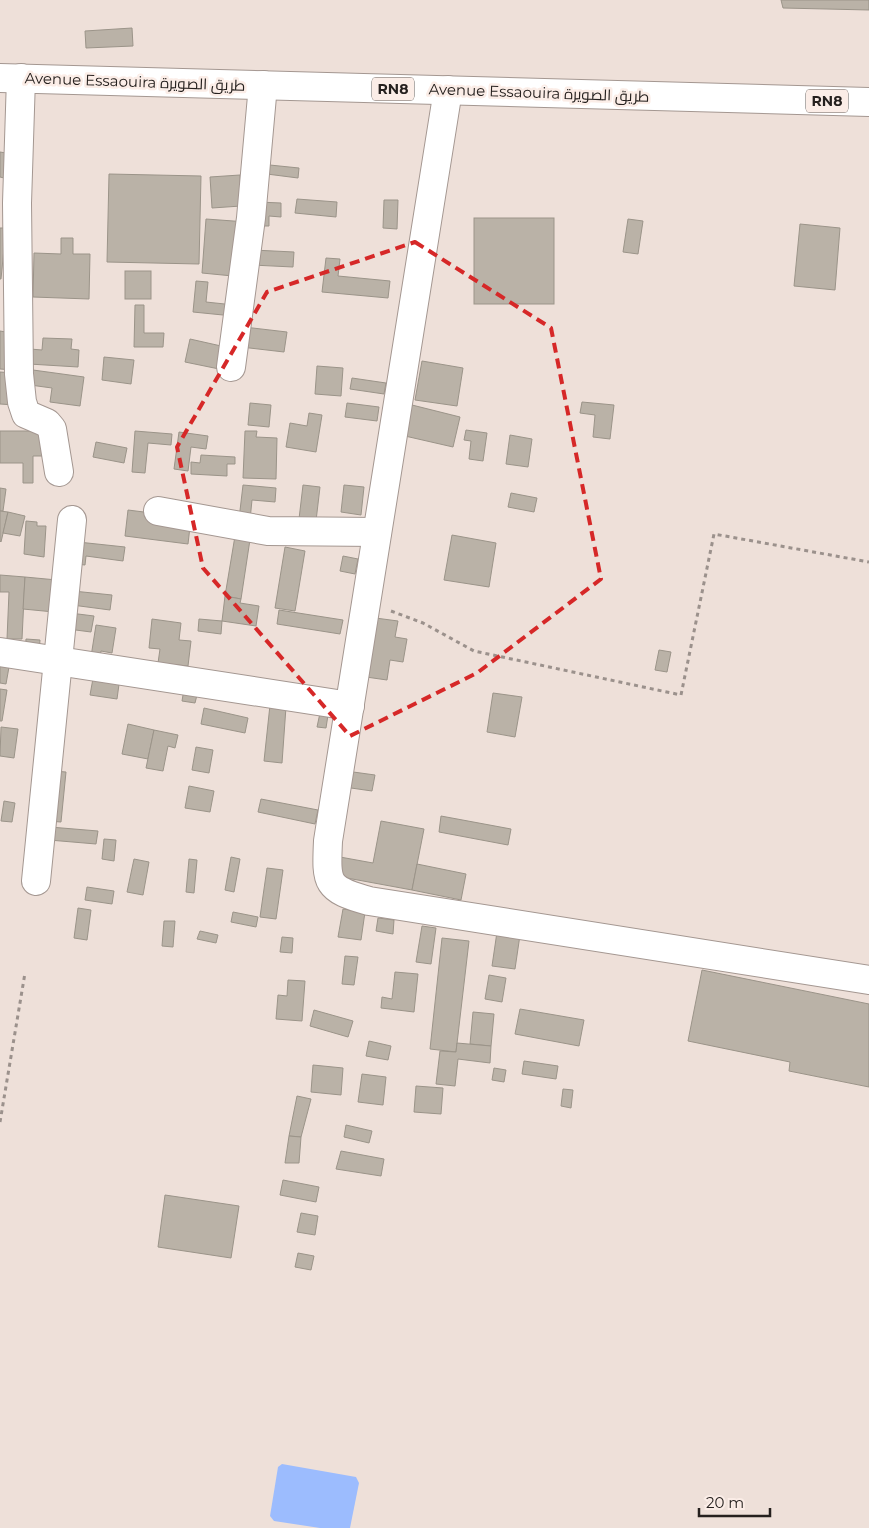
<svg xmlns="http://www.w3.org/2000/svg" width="869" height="1528" font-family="Montserrat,Cairo,sans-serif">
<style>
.water{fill:#9cbcfe}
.building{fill:#bab2a7;stroke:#9b9489}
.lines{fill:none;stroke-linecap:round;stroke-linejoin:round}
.minor-casing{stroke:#a49791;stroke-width:30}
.major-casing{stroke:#a49791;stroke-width:30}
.path{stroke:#9b918c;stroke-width:3;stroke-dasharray:4 4;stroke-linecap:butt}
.minor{stroke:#fff;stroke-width:28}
.major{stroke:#fff;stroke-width:28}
.marked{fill:none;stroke:#d62828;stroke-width:4;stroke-dasharray:10 6;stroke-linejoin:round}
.labels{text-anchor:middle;stroke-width:5;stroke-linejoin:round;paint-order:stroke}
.shield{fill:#fbede7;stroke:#655e5a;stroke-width:1}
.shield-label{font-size:14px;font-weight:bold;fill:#25201e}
.street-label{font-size:15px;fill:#25201e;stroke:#fbede7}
</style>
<rect width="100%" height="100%" fill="#eee0d9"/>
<!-- water -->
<polygon class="water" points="282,1464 356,1477 359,1483 350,1528 320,1528 274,1521 270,1516 278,1467"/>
<!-- building -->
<g class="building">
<polygon points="781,0 869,0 869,10 783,8"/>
<polygon points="132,28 133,46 86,48 85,31"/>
<polygon points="0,152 6,153 4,178 0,177"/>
<polygon points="260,164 299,168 298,178 259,173"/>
<polygon points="109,174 201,176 199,264 107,262"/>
<polygon points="240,175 241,206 212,208 210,177"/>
<polygon points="297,199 337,202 336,217 295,213"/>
<polygon points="384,200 398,200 397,229 383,228"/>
<polygon points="258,202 281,203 281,217 269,216 269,226 257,226"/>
<rect x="474" y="218" width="80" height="86"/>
<polygon points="206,219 247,222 243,277 202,273"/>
<polygon points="628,219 643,221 638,254 623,252"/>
<polygon points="800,224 840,228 835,290 794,286"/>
<polygon points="0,228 6,228 1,279 0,279"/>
<polygon points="61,238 73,238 73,254 90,254 89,299 33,297 34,253 61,254"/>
<polygon points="253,250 294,252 293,267 252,265"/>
<polygon points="326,258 340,259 338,276 390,281 388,298 322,292"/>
<rect x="125" y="271" width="26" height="28"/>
<polygon points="196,281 208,282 206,302 234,305 233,316 193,312"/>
<polygon points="135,305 144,305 144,333 164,333 163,347 134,347"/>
<polygon points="244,327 287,332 284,352 241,347"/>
<polygon points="0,331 12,333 14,370 0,369"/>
<polygon points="43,338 72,339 71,349 79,350 78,367 29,364 30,349 42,350"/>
<polygon points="190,339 230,348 224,370 185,362"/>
<polygon points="104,357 134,360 131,384 102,380"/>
<polygon points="422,361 463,368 457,406 415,400"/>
<polygon points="317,366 343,368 341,396 315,394"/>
<polygon points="33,370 84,377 80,406 50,402 52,388 30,385"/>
<polygon points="0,372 13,373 15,405 0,404"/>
<polygon points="352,378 386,383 384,394 350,389"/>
<polygon points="582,402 614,405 610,439 593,437 595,415 580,413"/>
<polygon points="250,403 271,405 269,427 248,425"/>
<polygon points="347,403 379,407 377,421 345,417"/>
<polygon points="412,405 460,417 453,447 405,436"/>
<polygon points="309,413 322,415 316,452 286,447 290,423 307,426"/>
<polygon points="466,430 487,433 483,461 469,459 471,441 464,440"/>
<polygon points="0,431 50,431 50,456 33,456 33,483 23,483 23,463 0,463"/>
<polygon points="135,431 172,434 171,445 148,443 145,473 132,472"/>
<polygon points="245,431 257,431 256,437 277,438 276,479 243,478"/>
<polygon points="179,432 208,436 206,449 191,447 188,471 174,469"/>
<polygon points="510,435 532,439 528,467 506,464"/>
<polygon points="96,442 127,448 124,463 93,457"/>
<polygon points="201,455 235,457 235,464 227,464 227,476 191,474 191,462 200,463"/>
<polygon points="243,485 276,488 275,502 252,500 250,520 239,519"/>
<polygon points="303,485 320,487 316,521 299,519"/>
<polygon points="344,485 364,487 361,515 341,512"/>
<polygon points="0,488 6,489 3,511 0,511"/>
<polygon points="511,493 537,498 534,512 508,507"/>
<polygon points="128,510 191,518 188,544 125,536"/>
<polygon points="0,511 8,512 1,542 0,541"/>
<polygon points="8,512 25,516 20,536 3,533"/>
<polygon points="26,521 37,522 37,526 46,526 44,557 24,554"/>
<polygon points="236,530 251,533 241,599 225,596"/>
<polygon points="452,535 496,543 489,587 444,580"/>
<polygon points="78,542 125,547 123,561 86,556 85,565 76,564"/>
<polygon points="285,547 305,551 295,611 275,608"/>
<polygon points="343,556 358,559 355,574 340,571"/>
<polygon points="0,575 25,577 22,639 7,639 9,592 0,592"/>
<polygon points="25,577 57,580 54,612 23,609"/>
<polygon points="73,591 112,595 110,610 72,605"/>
<polygon points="225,596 241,599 240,603 259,606 256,626 222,621"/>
<polygon points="279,610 343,620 340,634 277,624"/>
<polygon points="70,613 94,616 91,632 68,629"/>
<polygon points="368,617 398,621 395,637 407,639 403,662 390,660 387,680 359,676"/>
<polygon points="152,619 181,623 179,640 191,641 188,666 158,663 160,649 149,648"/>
<polygon points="199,619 222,621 221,634 198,631"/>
<polygon points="96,625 116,628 112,653 101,651 99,664 90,663"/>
<polygon points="26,639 40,640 39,654 25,653"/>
<polygon points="659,650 671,652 667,672 655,670"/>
<polygon points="0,665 9,667 6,684 0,683"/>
<polygon points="94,673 120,677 117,699 90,695"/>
<polygon points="0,689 7,690 2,721 0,721"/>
<polygon points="184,689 198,691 195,703 182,701"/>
<polygon points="493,693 522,697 515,737 487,732"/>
<polygon points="270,705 286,707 282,763 264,761"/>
<polygon points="204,708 248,718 245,733 201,724"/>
<polygon points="320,713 328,715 326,728 317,727"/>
<polygon points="128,724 154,730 148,759 122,754"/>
<polygon points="1,727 18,729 14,758 0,756"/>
<polygon points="154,730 178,735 175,748 168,746 163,771 146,768"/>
<polygon points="196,747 213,750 209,773 192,770"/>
<polygon points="53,771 66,772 61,822 48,821"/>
<polygon points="346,771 375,775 372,791 344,787"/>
<polygon points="189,786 214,791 210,812 185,808"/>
<polygon points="261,799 318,810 315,824 258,812"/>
<polygon points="4,801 15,803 12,822 1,821"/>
<polygon points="441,816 511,829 508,845 439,832"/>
<polygon points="381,821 424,829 412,890 336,876 340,857 373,863"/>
<polygon points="50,827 98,831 96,844 49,840"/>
<polygon points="104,839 116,840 114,861 102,859"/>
<polygon points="231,857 240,859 234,892 225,890"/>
<polygon points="134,859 149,862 143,895 127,892"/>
<polygon points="189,859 197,860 194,893 186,892"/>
<polygon points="417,864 466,874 461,900 412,890"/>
<polygon points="267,868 283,870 276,919 260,917"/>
<polygon points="87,887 114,891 112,904 85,900"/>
<polygon points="78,908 91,910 87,940 74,938"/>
<polygon points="343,909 365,912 361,940 338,937"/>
<polygon points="233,912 258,917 256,927 231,922"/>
<polygon points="378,918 394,920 393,934 376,931"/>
<polygon points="164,921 175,921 173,947 162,946"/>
<polygon points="422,926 436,928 431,964 416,962"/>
<polygon points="200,931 218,935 216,943 197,939"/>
<polygon points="497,932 520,935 515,969 492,966"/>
<polygon points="282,937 293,938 292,953 280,952"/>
<polygon points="442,938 469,941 456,1052 430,1049"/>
<polygon points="345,956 358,957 354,985 342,984"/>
<polygon points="702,970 869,1004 869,1087 789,1071 790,1062 688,1041"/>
<polygon points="395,972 418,974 414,1012 381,1008 382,997 392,999"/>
<polygon points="489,975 506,978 502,1002 485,999"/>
<polygon points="288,980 305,981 302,1021 276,1019 278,995 287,996"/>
<polygon points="520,1009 584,1020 579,1046 515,1034"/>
<polygon points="314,1010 353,1021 348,1037 310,1026"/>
<polygon points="473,1012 494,1014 491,1046 470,1044"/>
<polygon points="369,1041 391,1046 388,1060 366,1056"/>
<polygon points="457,1043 491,1046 490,1063 458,1059 455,1086 436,1084 440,1051 456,1052"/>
<polygon points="524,1061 558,1066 556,1079 522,1074"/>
<polygon points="313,1065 343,1068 341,1095 311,1092"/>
<polygon points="494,1068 506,1070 504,1082 492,1080"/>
<polygon points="362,1074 386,1077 383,1105 358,1102"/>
<polygon points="416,1086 443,1088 441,1114 414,1112"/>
<polygon points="563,1089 573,1090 571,1108 561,1106"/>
<polygon points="297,1096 311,1099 301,1137 289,1136"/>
<polygon points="346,1125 372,1131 369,1143 344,1137"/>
<polygon points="289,1136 301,1137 299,1163 285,1163"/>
<polygon points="341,1151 384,1159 381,1176 336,1169"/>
<polygon points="283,1180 319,1187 316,1202 280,1195"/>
<polygon points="165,1195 239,1206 231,1258 158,1247"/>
<polygon points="301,1213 318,1216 315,1235 297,1232"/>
<polygon points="298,1253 314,1256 311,1270 295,1267"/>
</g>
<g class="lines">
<defs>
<g id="minor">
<polyline points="21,78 17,203 19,374 22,402 26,414 47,423 52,429 59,472"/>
<path d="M 448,90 L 328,841 C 326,884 326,889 369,901 L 869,980"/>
<polyline points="231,367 251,218 263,85"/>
<polyline points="158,511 268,531 377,532"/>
<polyline points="0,652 350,706"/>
<polyline points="36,881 72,520"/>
</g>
<polyline id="major" points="0,78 869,102"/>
</defs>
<!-- minor casing -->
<use href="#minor" class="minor-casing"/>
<!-- major casing -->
<use href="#major" class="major-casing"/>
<!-- path -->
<g class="path">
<polyline points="391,611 423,623 474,651 681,695 714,534 869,562"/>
<polyline points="0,1122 25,973"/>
</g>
<!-- minor -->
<use href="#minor" class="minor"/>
<!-- major -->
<use href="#major" class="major"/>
</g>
<!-- marked area -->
<path class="marked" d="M 415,242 L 551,328 L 601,579 L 477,673 L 350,736 L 203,568 L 177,447 L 267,292 Z"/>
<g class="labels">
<!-- shield labels -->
<g class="shield">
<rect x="372" y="77.5" width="42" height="23" rx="4"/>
<rect x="806" y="89.5" width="42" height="23" rx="4"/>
</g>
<g class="shield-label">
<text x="393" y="94">RN8</text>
<text x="827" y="106">RN8</text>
</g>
<!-- street labels -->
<g class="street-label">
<text transform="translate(135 82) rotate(2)" y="5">Avenue Essaouira طريق الصويرة</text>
<text transform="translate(539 93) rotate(2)" y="5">Avenue Essaouira طريق الصويرة</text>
</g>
</g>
<!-- scale -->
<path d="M699 1508v8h71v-8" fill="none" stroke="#25201e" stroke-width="2.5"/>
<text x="706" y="1508" font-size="15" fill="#25201e" stroke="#fbede7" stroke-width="4" paint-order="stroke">20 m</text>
</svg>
